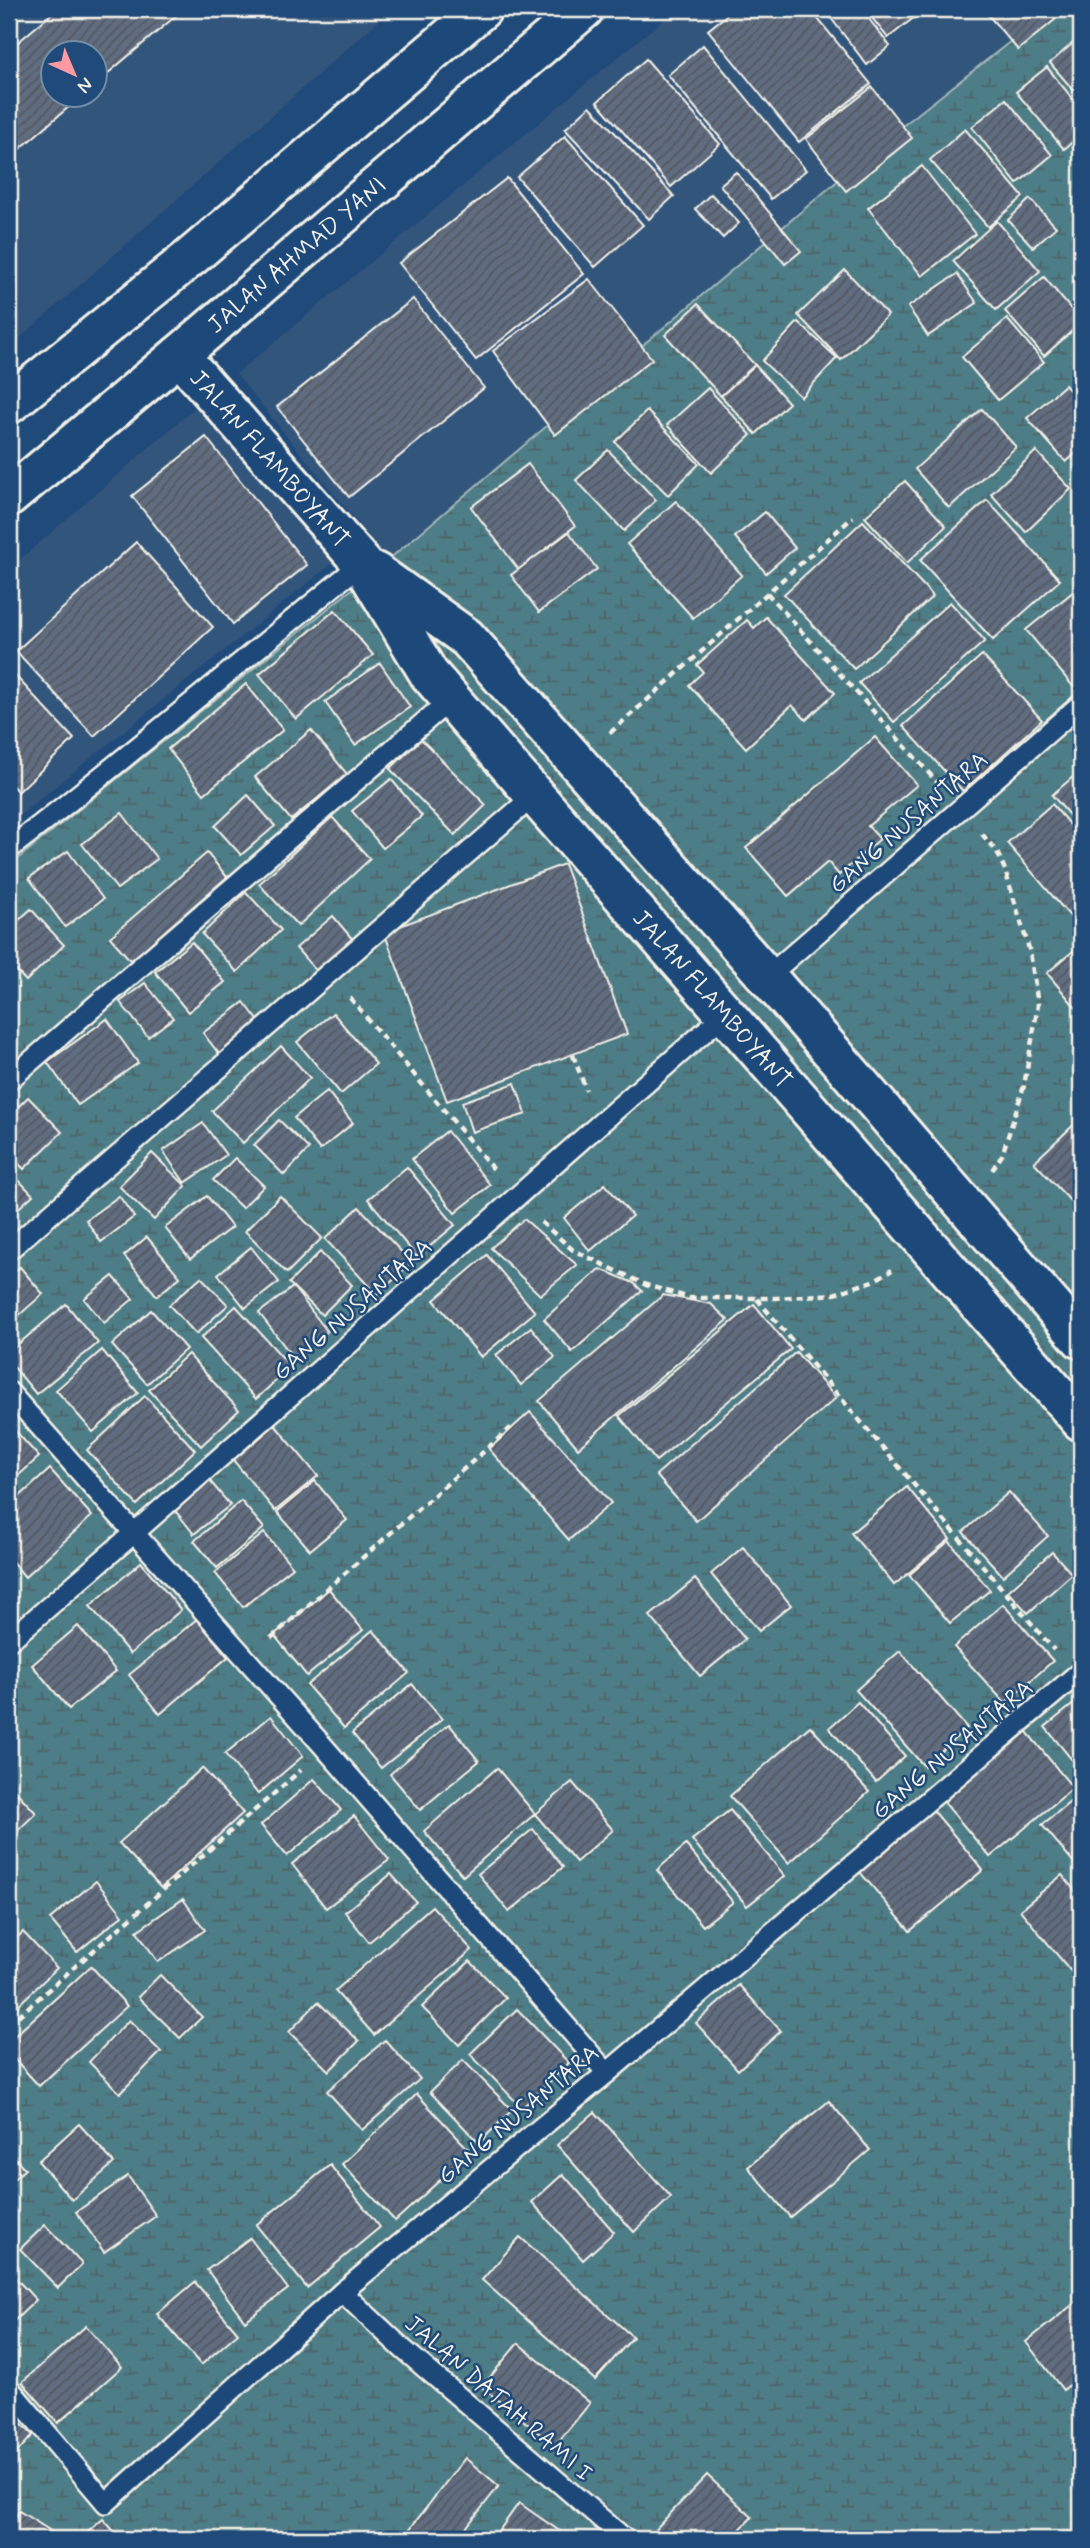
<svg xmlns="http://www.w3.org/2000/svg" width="1090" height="2548" font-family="Mynerve,sans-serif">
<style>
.built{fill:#33547c;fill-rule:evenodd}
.wetland{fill:url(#wetland-marsh);stroke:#a1b7b8;stroke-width:2}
.building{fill:url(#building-hatch);stroke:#f4f1e8;stroke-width:2}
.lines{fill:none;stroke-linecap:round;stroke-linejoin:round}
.lane-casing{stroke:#f4f1e8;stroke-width:24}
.street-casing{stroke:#f4f1e8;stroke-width:44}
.secondary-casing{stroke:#f4f1e8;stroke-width:44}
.path{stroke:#f4f1e8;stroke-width:4.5;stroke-dasharray:7 5;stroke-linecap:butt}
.lane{stroke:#1f4a7a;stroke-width:19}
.street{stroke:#1f4a7a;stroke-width:38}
.secondary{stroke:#1f4a7a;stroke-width:38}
.labels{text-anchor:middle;stroke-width:5;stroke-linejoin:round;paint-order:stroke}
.street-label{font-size:24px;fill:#f4f1e8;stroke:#1f4a7a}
</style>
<defs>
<pattern id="wetland-marsh" width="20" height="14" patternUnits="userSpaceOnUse" patternTransform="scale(1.75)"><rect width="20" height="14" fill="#4e7d87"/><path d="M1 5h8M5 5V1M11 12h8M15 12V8" fill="none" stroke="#4c656a"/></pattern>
<pattern id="building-hatch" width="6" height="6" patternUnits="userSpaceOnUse" patternTransform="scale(1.75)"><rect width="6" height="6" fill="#616d81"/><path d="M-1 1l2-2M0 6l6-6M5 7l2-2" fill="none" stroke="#53575e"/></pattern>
</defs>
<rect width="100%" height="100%" fill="#1f4a7a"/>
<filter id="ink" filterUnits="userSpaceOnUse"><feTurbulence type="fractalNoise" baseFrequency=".0143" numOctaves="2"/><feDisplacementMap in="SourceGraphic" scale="14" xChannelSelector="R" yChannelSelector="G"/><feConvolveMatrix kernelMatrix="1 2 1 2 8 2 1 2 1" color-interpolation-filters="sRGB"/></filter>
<g filter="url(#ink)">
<!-- built -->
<g class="built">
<path d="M 9,9 L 392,9 L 9,348 ZM 52,52 L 94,52 L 94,94 L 52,94 Z"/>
<polygon points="676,9 1057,9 388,560 236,374"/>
<polygon points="197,406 334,562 9,824 9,569"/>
</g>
<!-- wetland -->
<polygon class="wetland" points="1052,9 1081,9 1081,2539 9,2539 9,866 388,560 905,124"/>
<!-- building -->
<g class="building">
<polygon points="57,9 184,9 94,85 94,52 52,52 52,94 84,94 9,158 9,50"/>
<polygon points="734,9 810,9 871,84 799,142 708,30"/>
<polygon points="824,9 861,9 890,46 867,65"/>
<polygon points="865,9 925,9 888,38"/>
<polygon points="983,9 1068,9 1018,50"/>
<polygon points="1081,36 1081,99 1050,63"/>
<polygon points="703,45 806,170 771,199 668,75"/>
<polygon points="646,59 720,144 671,187 597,102"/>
<polygon points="1047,67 1081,109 1081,135 1064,149 1016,92"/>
<polygon points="872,87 912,138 846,191 806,139"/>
<polygon points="1006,99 1052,155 1017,184 972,127"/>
<polygon points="590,106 674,196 649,219 565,129"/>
<polygon points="965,129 1023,197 988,227 930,160"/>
<polygon points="565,136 643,225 595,267 517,177"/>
<polygon points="922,166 975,234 922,276 868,208"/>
<polygon points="736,172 801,251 785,264 720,185"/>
<polygon points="507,178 584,274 476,360 399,263"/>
<polygon points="711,194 739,223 723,238 695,209"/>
<polygon points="1030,199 1056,227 1033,247 1008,220"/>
<polygon points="997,221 1040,271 996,310 953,261"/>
<polygon points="845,270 888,315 841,360 798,315"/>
<polygon points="957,274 977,303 928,336 908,307"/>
<polygon points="1044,277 1081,321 1081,323 1044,356 1005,311"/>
<polygon points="589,279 652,359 555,435 493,351"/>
<polygon points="413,299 484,388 349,497 277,407"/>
<polygon points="698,304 755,365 721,396 665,335"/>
<polygon points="1007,319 1044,362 998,400 962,357"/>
<polygon points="798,322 837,358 801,397 762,361"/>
<polygon points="755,365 789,403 756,434 721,396"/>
<polygon points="1065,385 1081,403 1081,449 1066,462 1027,418"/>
<polygon points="708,388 751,435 711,473 667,425"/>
<polygon points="982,409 1016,447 949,508 915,469"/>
<polygon points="647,411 699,464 668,495 615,442"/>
<polygon points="206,437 307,565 233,624 132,496"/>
<polygon points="608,450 656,500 624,531 576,480"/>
<polygon points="1036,451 1071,489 1026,532 991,494"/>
<polygon points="528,464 575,526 519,570 471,507"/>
<polygon points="905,481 946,526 907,563 865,517"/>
<polygon points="987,500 1060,580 993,640 920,560"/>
<polygon points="676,501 742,575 693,618 627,544"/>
<polygon points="765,512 795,548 766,573 735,537"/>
<polygon points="863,521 933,596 854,669 784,594"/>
<polygon points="569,532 597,569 539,612 511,575"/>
<polygon points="136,542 213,627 94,736 16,651"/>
<polygon points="1074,591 1081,601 1081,685 1076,690 1026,630"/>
<polygon points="950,602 985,641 894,722 859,683"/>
<polygon points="335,610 373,655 296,719 259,674"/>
<polygon points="766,617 835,693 806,720 792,705 746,748 689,685 703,672 697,665 747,620 754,628"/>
<polygon points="982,655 1042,720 963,791 903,726"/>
<polygon points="380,663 410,707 355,745 325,702"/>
<polygon points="9,669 74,739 18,792 9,782"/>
<polygon points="246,684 283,730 204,794 168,749"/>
<polygon points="311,730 347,774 291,820 255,777"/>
<polygon points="875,737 917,785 868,826 880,839 839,875 828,862 788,896 746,848"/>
<polygon points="421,739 486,805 455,835 390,769"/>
<polygon points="1081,770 1081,829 1052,795"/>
<polygon points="391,779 422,816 383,848 352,811"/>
<polygon points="248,795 275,826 241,855 215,826"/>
<polygon points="1052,804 1081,838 1081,929 1007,843"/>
<polygon points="122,813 157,859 117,889 82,844"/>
<polygon points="332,817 370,859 298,926 259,884"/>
<polygon points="68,851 103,899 65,927 29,878"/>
<polygon points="207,853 227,877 131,961 110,937"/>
<polygon points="564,864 627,1034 447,1101 384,932"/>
<polygon points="246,892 281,930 237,972 202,934"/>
<polygon points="31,909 64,945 26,981 9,963 9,929"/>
<polygon points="333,916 354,941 318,973 296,948"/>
<polygon points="192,942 225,982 188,1012 155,972"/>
<polygon points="1079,946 1081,949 1081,1014 1047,973"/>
<polygon points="145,983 173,1018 148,1037 120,1002"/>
<polygon points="244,1002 261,1024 220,1055 203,1033"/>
<polygon points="333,1013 376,1064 341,1094 297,1042"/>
<polygon points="107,1019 138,1063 78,1105 47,1062"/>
<polygon points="281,1046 310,1078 243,1143 212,1111"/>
<polygon points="515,1083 526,1114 472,1132 462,1102"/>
<polygon points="327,1091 353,1123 320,1150 294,1118"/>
<polygon points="28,1097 62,1132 24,1169 9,1154 9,1116"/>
<polygon points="279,1120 309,1149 284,1175 254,1145"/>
<polygon points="1079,1120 1081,1122 1081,1200 1075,1206 1034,1162"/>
<polygon points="203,1123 226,1155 185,1183 163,1151"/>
<polygon points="447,1131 490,1185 455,1213 412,1159"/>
<polygon points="152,1153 186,1186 154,1220 119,1186"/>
<polygon points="235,1158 264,1186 242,1208 213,1180"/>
<polygon points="407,1167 455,1225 417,1257 368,1199"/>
<polygon points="9,1170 33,1195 9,1217"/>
<polygon points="605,1184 632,1216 590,1251 564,1218"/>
<polygon points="119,1196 134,1217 101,1242 86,1220"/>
<polygon points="207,1196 232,1227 190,1259 165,1228"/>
<polygon points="280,1196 322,1238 287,1273 245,1231"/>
<polygon points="359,1207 412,1263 377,1295 325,1239"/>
<polygon points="524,1219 577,1265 540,1295 491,1248"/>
<polygon points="147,1237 180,1277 157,1296 124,1256"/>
<polygon points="251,1247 279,1282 245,1308 218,1274"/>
<polygon points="320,1252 352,1285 322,1315 289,1283"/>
<polygon points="487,1255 535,1312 481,1357 434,1300"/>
<polygon points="20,1267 43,1294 9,1324 9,1276"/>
<polygon points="600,1269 634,1283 642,1291 572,1352 544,1319"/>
<polygon points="113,1276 133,1299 104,1323 84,1299"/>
<polygon points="201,1277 228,1305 196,1334 169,1305"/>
<polygon points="293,1287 327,1331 293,1357 259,1313"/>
<polygon points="663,1295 711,1304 728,1320 578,1448 539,1401"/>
<polygon points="66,1304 98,1343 36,1394 9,1361 9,1352"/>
<polygon points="754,1304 791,1349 656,1461 619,1416"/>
<polygon points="236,1306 291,1367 256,1399 201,1338"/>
<polygon points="151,1310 186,1349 147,1384 112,1345"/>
<polygon points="531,1327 555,1357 521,1385 496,1355"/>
<polygon points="102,1350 138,1393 93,1432 56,1390"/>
<polygon points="796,1352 836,1398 696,1521 656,1475"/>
<polygon points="188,1354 239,1410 201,1446 149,1390"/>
<polygon points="145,1396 195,1450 137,1505 87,1450"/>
<polygon points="530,1412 611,1503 569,1540 489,1449"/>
<polygon points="275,1425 318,1476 275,1511 233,1460"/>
<polygon points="11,1426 39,1457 9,1484 9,1428"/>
<polygon points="50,1469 92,1516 25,1577 9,1558 9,1506"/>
<polygon points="209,1480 230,1505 194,1534 174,1509"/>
<polygon points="315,1481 347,1520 310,1550 277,1512"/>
<polygon points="907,1487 950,1539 894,1585 851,1533"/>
<polygon points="1009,1492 1048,1536 1003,1576 963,1532"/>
<polygon points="241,1501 264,1528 217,1568 194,1541"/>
<polygon points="264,1533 293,1567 243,1607 215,1573"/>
<polygon points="949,1541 990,1590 950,1623 909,1575"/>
<polygon points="743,1547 791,1605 759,1631 711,1574"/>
<polygon points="1052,1552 1072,1574 1028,1613 1008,1591"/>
<polygon points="141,1562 181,1610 130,1654 90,1606"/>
<polygon points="695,1579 745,1639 700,1676 650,1616"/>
<polygon points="329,1589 363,1630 307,1676 274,1635"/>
<polygon points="1003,1604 1053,1661 1005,1703 954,1647"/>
<polygon points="197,1619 228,1657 160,1714 129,1675"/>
<polygon points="78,1626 116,1671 69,1709 32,1665"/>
<polygon points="373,1630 409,1673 344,1728 307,1685"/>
<polygon points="900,1651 967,1728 924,1766 856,1690"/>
<polygon points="412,1684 442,1719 381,1768 352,1733"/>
<polygon points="1081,1698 1081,1771 1045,1727"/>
<polygon points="858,1702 905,1756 876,1782 829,1728"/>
<polygon points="271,1716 303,1756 258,1794 225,1754"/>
<polygon points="449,1724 479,1761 420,1810 390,1774"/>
<polygon points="810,1726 869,1792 789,1863 730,1796"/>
<polygon points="1022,1726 1073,1788 990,1857 939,1796"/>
<polygon points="202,1768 243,1813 161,1888 119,1843"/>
<polygon points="497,1768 535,1814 463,1876 424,1831"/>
<polygon points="314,1779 341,1810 287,1856 261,1825"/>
<polygon points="572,1782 613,1830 576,1862 535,1814"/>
<polygon points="9,1784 36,1813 9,1839"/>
<polygon points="1081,1793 1081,1871 1042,1825"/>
<polygon points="730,1810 785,1876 747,1906 692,1840"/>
<polygon points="933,1810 983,1870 910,1931 859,1871"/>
<polygon points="354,1816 389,1860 326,1908 292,1864"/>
<polygon points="533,1829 563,1867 509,1912 478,1874"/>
<polygon points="686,1845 733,1902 703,1926 657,1870"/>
<polygon points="391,1874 416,1902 369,1942 345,1912"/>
<polygon points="1062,1875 1081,1898 1081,1968 1074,1975 1020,1910"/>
<polygon points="96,1881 123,1915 77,1952 50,1919"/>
<polygon points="183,1899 205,1930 158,1962 137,1931"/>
<polygon points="432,1906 472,1950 374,2035 335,1991"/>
<polygon points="23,1932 57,1968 9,2014 9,1945"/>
<polygon points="470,1961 506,1998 459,2045 422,2007"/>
<polygon points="91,1966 127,2006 39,2086 9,2053 9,2041"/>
<polygon points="160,1975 202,2017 180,2038 138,1997"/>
<polygon points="739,1985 781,2031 738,2070 696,2023"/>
<polygon points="318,2002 359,2041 329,2071 289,2032"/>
<polygon points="517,2009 569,2063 522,2108 470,2054"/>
<polygon points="129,2020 161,2052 120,2093 89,2062"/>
<polygon points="385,2040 420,2079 362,2130 327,2091"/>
<polygon points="463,2060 512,2110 479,2143 430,2092"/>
<polygon points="417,2094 471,2152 395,2221 342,2164"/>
<polygon points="829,2101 870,2150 790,2217 748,2167"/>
<polygon points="595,2112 671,2197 634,2232 557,2145"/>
<polygon points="79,2124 114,2163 72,2200 38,2161"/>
<polygon points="9,2151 25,2169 9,2183"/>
<polygon points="330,2165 380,2227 307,2288 256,2225"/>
<polygon points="563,2174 614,2232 583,2260 532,2202"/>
<polygon points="128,2176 156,2216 104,2252 76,2212"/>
<polygon points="45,2225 82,2264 58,2288 20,2249"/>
<polygon points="520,2237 633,2337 595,2380 482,2280"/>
<polygon points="250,2238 288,2289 245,2321 207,2270"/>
<polygon points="9,2271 36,2300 9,2326"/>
<polygon points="195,2282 238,2333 201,2365 157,2314"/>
<polygon points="1081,2298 1081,2376 1063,2390 1026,2342"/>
<polygon points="86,2326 122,2367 58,2423 22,2382"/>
<polygon points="518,2343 590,2403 555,2446 482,2387"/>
<polygon points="9,2413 33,2435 9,2461"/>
<polygon points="465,2458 499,2486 457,2539 402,2539"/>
<polygon points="707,2475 752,2517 731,2539 649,2539 647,2538"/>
<polygon points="519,2503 571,2539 493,2539"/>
<polygon points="19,2511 57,2535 54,2539 9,2539 9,2527"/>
<polygon points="103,2519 121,2539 80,2539"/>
</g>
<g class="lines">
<defs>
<g id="lane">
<path d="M 9,849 C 129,757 245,658 362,563"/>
<polyline points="767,977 1081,704"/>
<polyline points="9,1080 451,699"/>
<polyline points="9,1250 536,794"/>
<polyline points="9,1392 325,1748 607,2073"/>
<polyline points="9,1641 134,1533 727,1012"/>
<polyline points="342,2292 403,2349 625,2539"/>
<polyline points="9,2388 106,2503 342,2292 607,2073 1081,1671"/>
</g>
<g id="street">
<path id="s1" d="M 179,355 L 362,563 L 429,674 L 1081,1421"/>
<polyline points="375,572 467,638 767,977 1081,1339"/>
</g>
<g id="secondary">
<polyline points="9,404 191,257 482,9"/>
<path id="s2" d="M 9,497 L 179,355 L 584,9"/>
</g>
</defs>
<!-- lane casing -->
<use href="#lane" class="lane-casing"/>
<!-- street casing -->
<use href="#street" class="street-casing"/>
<!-- secondary casing -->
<use href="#secondary" class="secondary-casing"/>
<!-- path -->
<g class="path">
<polyline points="767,593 937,782"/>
<polyline points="610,733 853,517"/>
<polyline points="982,834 997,852 1005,870 1030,952 1038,1005 1024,1086 1002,1155 992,1170"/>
<polyline points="350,998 495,1171"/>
<polyline points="573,1055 586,1090"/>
<polyline points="541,1222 573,1250 646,1285 690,1298 776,1298 834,1294 873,1281 892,1270"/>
<polyline points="757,1299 1054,1650"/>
<polyline points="271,1638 514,1425"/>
<polyline points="9,2024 301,1770"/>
</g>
<!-- lane -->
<use href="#lane" class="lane"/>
<!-- street -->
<use href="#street" class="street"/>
<!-- secondary -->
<use href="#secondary" class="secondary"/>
</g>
</g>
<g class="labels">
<!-- street labels -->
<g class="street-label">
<text dy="8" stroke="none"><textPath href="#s2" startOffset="376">JALAN AHMAD YANI</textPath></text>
<text dy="8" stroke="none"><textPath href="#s1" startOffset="138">JALAN FLAMBOYANT</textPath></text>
<text transform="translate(908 822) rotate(-41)" y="8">GANG NUSANTARA</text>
<text dy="8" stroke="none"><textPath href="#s1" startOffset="838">JALAN FLAMBOYANT</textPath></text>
<text transform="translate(352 1309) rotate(-41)" y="8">GANG NUSANTARA</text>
<text transform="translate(952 1749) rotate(-40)" y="8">GANG NUSANTARA</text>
<text transform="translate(518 2114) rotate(-40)" y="8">GANG NUSANTARA</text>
<text transform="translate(499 2398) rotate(41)" y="8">JALAN DATAH RAMI I</text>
</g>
</g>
<!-- margin -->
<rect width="1090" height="2548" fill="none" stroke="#1f4a7a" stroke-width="35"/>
<rect x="18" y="18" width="1055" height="2513" fill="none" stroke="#f4f1e8" stroke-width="2.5" filter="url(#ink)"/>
<!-- north arrow -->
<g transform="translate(74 74) rotate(136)"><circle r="33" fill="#1f4a7a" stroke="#748da6" stroke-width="2"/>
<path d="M0-5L12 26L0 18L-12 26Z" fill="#ff9aa2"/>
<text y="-10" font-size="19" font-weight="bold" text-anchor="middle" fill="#f4f1e8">N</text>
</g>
</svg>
